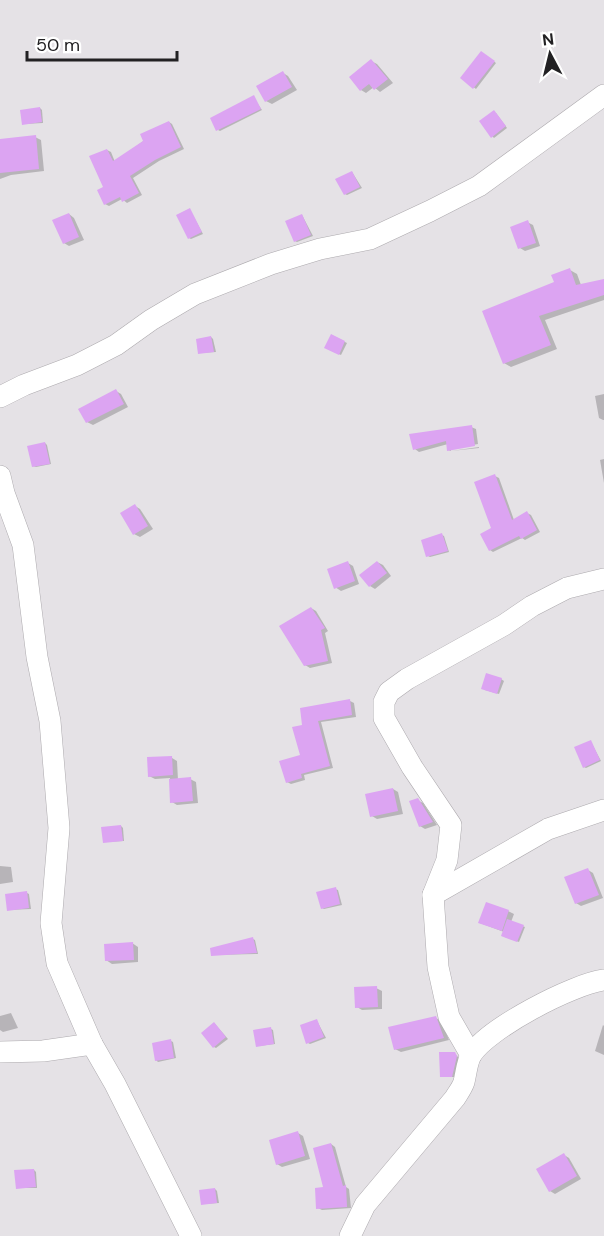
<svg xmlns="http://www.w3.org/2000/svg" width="604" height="1236" font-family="'DM Sans',sans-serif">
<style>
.shadow{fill:#0003}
.building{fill:#dca4f2}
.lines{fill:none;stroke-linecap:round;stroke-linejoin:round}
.minor-casing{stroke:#adaaae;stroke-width:22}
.minor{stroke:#fff;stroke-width:21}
</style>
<rect width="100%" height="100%" fill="#e5e2e6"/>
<!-- shadow -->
<g class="shadow">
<polygon points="482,53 496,63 476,89 462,78"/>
<polygon points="371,61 377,64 393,83 380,92 374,87 366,93 361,90"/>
<polygon points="283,73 288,76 297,90 272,104 266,101"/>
<polygon points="253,97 262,110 220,131 218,130"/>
<polygon points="40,108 42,110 43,123 24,124"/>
<polygon points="496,113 507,128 494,138 492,136"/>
<polygon points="169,122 172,124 184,149 159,161 133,178 142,195 127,203 122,199 109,206 105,204 107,150 111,152 115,162"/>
<polygon points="35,137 41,140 44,171 11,175 0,179 0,141"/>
<polygon points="352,172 362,188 347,195 345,194"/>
<polygon points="190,210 203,234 191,239 189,238"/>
<polygon points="69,214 74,218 84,240 69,246 64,243"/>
<polygon points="302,215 313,236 297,242 295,241"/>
<polygon points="527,222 533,225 540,246 525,251 520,248"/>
<polygon points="570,270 577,274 581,285 604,280 604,300 545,320 557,349 511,367 504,363 556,283"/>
<polygon points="332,336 347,343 341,355 326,348"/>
<polygon points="211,337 213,339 216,352 200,353"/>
<polygon points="116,391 121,394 128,407 93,425 87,422 80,409"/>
<polygon points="604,394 604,420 603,420 599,418 595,396"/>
<polygon points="471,427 476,429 478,444 451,449 451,451 448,450 448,444 419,452 415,449"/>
<polygon points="45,443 47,445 51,464 36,467 33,466"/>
<polygon points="479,447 479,448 451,451"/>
<polygon points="604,459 604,483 600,460"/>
<polygon points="495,476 499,478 514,520 527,513 531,515 540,532 525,540 522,538 493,552 490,550 493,529"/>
<polygon points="135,506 140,509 153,529 140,537 134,534"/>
<polygon points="442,535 444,536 449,552 430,557 428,556"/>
<polygon points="377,562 383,565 391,576 375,589 370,586"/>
<polygon points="348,563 353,566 359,584 341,591 335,587"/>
<polygon points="311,608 316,611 328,631 325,633 332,663 310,668 305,665"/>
<polygon points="501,679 504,681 499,694 485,690"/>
<polygon points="350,701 354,703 356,717 321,722 333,768 304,775 305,780 291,784 287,782 301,756 304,726"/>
<polygon points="591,742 601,761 586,768 584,767"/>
<polygon points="172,758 177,761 178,780 190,779 196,782 198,803 177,805 172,802 170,778 155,779 149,776"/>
<polygon points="393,789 398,792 403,814 377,819 372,816"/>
<polygon points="417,800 423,803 437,825 425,829 420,826"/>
<polygon points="121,826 123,828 124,841 104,842"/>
<polygon points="0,866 11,867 13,882 0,884"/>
<polygon points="588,870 593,873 603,898 581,906 576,903"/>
<polygon points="335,889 338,890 342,905 324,909 322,908"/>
<polygon points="27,893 29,894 31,909 8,910"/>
<polygon points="508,911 514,914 511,922 525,927 519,942 505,937 504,932 480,923"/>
<polygon points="253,939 255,940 258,954 212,955"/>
<polygon points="132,943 138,947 138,962 112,964 106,960"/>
<polygon points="376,988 382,991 382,1009 362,1010 357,1007"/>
<polygon points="11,1013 18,1028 3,1032 0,1030 0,1016"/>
<polygon points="436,1018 441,1021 449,1040 401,1052 395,1049"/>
<polygon points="317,1021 326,1038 310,1044 308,1043"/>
<polygon points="215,1024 228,1039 216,1048 214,1047"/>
<polygon points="603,1025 604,1026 604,1055 595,1051"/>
<polygon points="271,1029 273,1030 275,1044 258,1046"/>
<polygon points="171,1041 173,1042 176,1058 158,1062 156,1060"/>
<polygon points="454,1053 459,1058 454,1077 444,1077 441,1076"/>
<polygon points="298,1133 303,1136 310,1159 282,1167 277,1164"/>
<polygon points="331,1144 335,1147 346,1187 349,1189 351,1208 322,1210 318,1208 325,1188"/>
<polygon points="564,1155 569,1158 581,1179 555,1194 550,1191"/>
<polygon points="34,1170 36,1172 37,1188 17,1188"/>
<polygon points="215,1189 217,1191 219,1203 203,1204"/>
</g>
<!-- building -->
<g class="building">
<polygon points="481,51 495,61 473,89 460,78"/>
<polygon points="371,59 388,79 374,90 369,84 360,91 349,77"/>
<polygon points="283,71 292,87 265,102 256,86"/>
<polygon points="254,95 261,109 216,131 210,118"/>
<polygon points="40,107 42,122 22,125 20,110"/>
<polygon points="494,110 506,126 491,138 479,121"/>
<polygon points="169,121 181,147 155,160 130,176 139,193 122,202 120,197 104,205 97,190 103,187 89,156 107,149 113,161 143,141 140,134"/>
<polygon points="36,135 39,169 0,173 0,139"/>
<polygon points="352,171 360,187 344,195 335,179"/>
<polygon points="190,208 202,232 188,239 176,215"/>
<polygon points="69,213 79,237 63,244 52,220"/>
<polygon points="302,214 311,235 294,242 285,221"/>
<polygon points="528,220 536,243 518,249 510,227"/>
<polygon points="570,268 576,285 604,279 604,295 539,316 551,345 503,364 482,311 554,282 551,275"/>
<polygon points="331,334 345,341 339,355 324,348"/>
<polygon points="211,336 214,352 198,354 196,339"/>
<polygon points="116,389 124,404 86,423 78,409"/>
<polygon points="472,425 475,446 447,451 446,441 413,450 409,434"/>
<polygon points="45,442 50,464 32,467 27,446"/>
<polygon points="495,474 512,520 527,511 537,530 521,539 519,536 489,551 480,534 491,528 474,482"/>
<polygon points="135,504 148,526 133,535 120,513"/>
<polygon points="442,533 448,551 426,557 421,540"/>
<polygon points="348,561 355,581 334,589 327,569"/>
<polygon points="377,561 387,573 369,587 359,575"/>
<polygon points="311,607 325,628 321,630 328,661 304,666 279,626"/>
<polygon points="486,673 502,678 497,694 481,689"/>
<polygon points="350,699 352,715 318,721 330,766 301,774 302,778 286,783 279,761 300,755 292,727 302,725 300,708"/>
<polygon points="591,740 600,760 583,768 574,747"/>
<polygon points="172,756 173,775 148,777 147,757"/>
<polygon points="191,777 193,801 170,803 169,779"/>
<polygon points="393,788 398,811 370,817 365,794"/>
<polygon points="418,798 433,822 419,827 409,801"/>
<polygon points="121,825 123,841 103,843 101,827"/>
<polygon points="588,868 599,895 575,904 564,877"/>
<polygon points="336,887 340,904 321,909 316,892"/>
<polygon points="27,891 29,908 7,911 5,894"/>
<polygon points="486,902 509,910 502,931 478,923"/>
<polygon points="507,919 524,925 517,942 501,936"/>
<polygon points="253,937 257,953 211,956 210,948"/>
<polygon points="133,942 134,960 105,961 104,944"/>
<polygon points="377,986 378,1007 355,1008 354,987"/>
<polygon points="436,1016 444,1038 394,1050 388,1027"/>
<polygon points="317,1019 324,1037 306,1044 300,1025"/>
<polygon points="214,1022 226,1037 213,1048 201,1033"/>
<polygon points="271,1027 274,1044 256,1047 253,1030"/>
<polygon points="171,1039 174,1058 155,1061 152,1043"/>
<polygon points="439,1052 455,1052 457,1056 452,1077 440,1077"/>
<polygon points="298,1131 305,1156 276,1165 269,1140"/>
<polygon points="331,1143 343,1186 346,1185 347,1207 316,1209 315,1188 323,1187 313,1148"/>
<polygon points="564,1153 577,1176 549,1192 536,1169"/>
<polygon points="34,1169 36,1187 16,1189 14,1170"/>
<polygon points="215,1188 217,1203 201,1205 199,1190"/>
</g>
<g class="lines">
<defs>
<g id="minor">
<polyline points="0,397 24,385 77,365 116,345 151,320 195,294 271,264 320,249 370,239 430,211 479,186 604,95"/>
<polyline points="0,476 4,493 23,545 37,657 50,721 59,828 51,923 57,963 92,1044 115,1084 191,1236"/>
<polyline points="433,895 548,829 604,810"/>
<polyline points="0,1052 43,1051 92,1044"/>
<polyline points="471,1055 449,1017 438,967 433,895 447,860 451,825 412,767 384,718 384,702 389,692 407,679 504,625 532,606 567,588 604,579"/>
<path d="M 350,1236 L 365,1205 L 455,1098 C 458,1093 462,1088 464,1082 C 466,1074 467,1062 471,1055 C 488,1028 573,984 604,980"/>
</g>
</defs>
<!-- minor casing -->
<use href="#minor" class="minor-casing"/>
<!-- minor -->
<use href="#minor" class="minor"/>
</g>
<!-- north arrow -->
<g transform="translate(550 54) rotate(353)" stroke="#ffffff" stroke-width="4.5" paint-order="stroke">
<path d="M0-4.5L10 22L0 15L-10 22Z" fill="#222123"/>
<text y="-9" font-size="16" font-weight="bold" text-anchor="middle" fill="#222123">N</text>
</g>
<!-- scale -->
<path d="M27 51v9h150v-9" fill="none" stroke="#222123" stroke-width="3"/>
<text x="36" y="51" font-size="18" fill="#222123" stroke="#ffffff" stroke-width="4.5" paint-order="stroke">50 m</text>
</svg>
